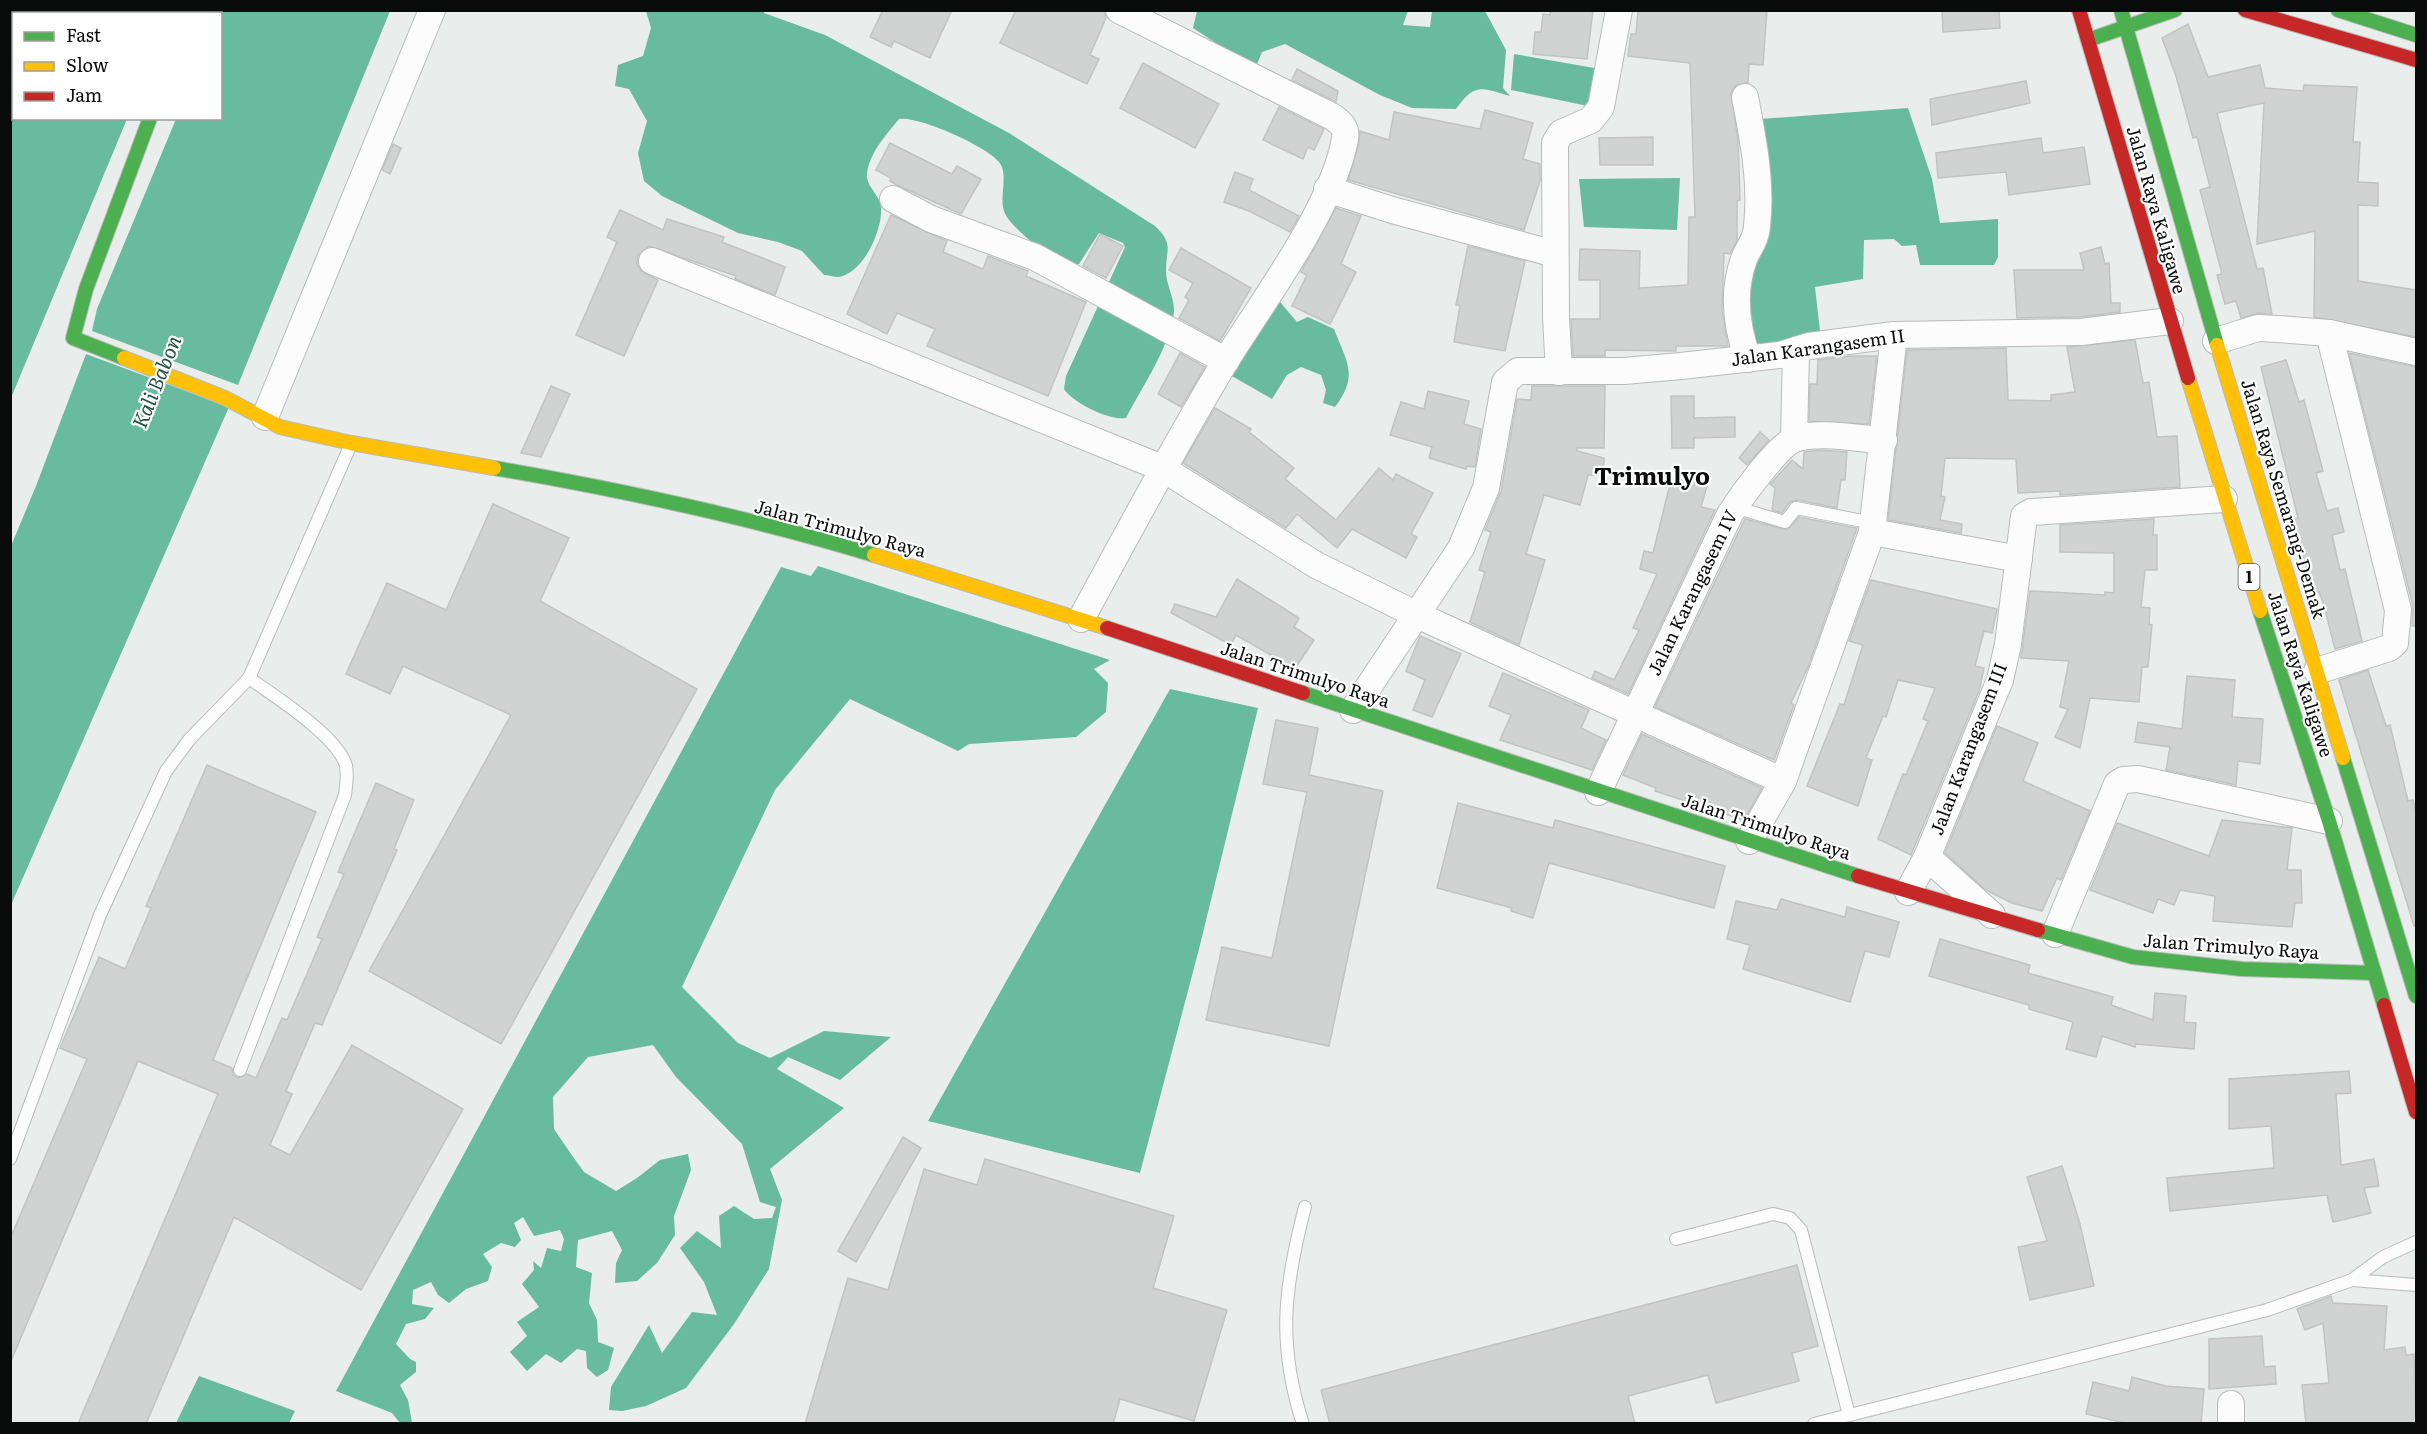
<svg xmlns="http://www.w3.org/2000/svg" width="2427" height="1434" font-family="Literata,serif">
<style>
.water{fill:#69bb9f}
.building{fill:#d1d3d2;stroke:#c1c4c3;stroke-width:1.5}
.lines{fill:none;stroke-linecap:round;stroke-linejoin:round}
.lane-casing{stroke:#b9bbba;stroke-width:14}
.street-casing{stroke:#b9bbba;stroke-width:28}
.fast-casing{stroke:#b9bbba;stroke-width:16}
.slow-casing{stroke:#b9bbba;stroke-width:16}
.jam-casing{stroke:#b9bbba;stroke-width:16}
.lane{stroke:#fcfcfc;stroke-width:12}
.street{stroke:#fcfcfc;stroke-width:26}
.fast{stroke:#4caf50;stroke-width:14}
.slow{stroke:#ffc107;stroke-width:14}
.jam{stroke:#c62828;stroke-width:14}
.labels{text-anchor:middle;stroke-width:4.5;stroke-linejoin:round;paint-order:stroke}
.shield{fill:#fff;stroke:#545554;stroke-width:1.5}
.shield-label{font-size:16px;font-weight:bold;fill:#0a0c0b}
.street-label{font-size:18px;fill:#0a0c0b;stroke:#fff}
.water-label{font-size:20px;font-style:italic;fill:#23513f;stroke:#fff}
.district-label{font-size:24px;font-weight:bold;fill:#0a0c0b;stroke:#fff}
</style>
<rect width="100%" height="100%" fill="#e9edeb"/>
<!-- water -->
<g class="water">
<polygon points="11,11 173,11 172,14 14,14 14,118 127,119 11,398"/>
<polygon points="217,11 390,11 238,385 92,331 97,309 176,119 220,118 220,14 216,13"/>
<path d="M 646,11 L 764,11 L 764,13 L 825,35 L 1009,133 L 1155,226 C 1174,244 1166,248 1166,271 C 1166,285 1175,299 1174,312 C 1169,349 1143,385 1126,418 C 1110,421 1073,403 1064,389 L 1066,376 L 1125,247 L 1123,243 L 1099,233 L 1079,264 C 1063,270 1009,228 1004,211 C 999,196 1009,174 999,162 C 986,146 919,116 899,119 C 887,134 869,153 867,174 C 866,187 880,195 881,207 C 883,230 863,274 838,277 C 834,277 828,275 824,275 L 802,251 L 778,242 L 738,233 L 662,196 L 644,181 L 638,153 L 647,121 L 629,89 L 615,86 L 618,65 L 643,56 L 651,28 Z"/>
<path d="M 1197,11 L 1408,11 L 1403,25 L 1430,27 L 1432,11 L 1485,11 L 1506,50 L 1503,88 L 1510,96 C 1482,88 1475,82 1456,109 L 1412,108 L 1380,95 L 1285,44 L 1262,52 L 1255,69 L 1193,28 Z"/>
<polygon points="1514,54 1600,69 1588,106 1511,90"/>
<polygon points="1908,108 1932,179 1940,223 1998,219 1998,257 1994,265 1920,265 1916,245 1902,246 1894,239 1864,240 1863,279 1815,287 1821,340 1758,346 1747,327 1761,119"/>
<polygon points="1680,178 1677,230 1584,227 1579,179"/>
<path d="M 1275,296 L 1297,322 L 1308,317 L 1334,329 C 1347,363 1359,375 1335,407 L 1323,403 L 1326,390 L 1321,375 L 1301,367 L 1287,375 L 1272,399 L 1225,372 Z"/>
<polygon points="86,354 229,407 11,905 11,546 36,486"/>
<polygon points="818,566 1110,660 1094,669 1108,683 1106,712 1076,737 969,744 958,751 850,699 775,790 682,987 738,1043 770,1058 824,1031 891,1037 840,1080 788,1057 777,1069 844,1108 770,1169 782,1200 769,1269 734,1324 686,1388 646,1406 622,1411 609,1410 611,1387 649,1325 662,1353 692,1312 717,1315 704,1282 680,1248 697,1231 721,1248 719,1216 734,1206 754,1219 772,1218 776,1207 760,1202 742,1144 676,1077 653,1045 588,1057 553,1097 554,1129 571,1154 584,1172 616,1191 637,1178 660,1160 688,1154 691,1170 674,1216 675,1235 657,1263 637,1281 615,1283 616,1263 622,1250 612,1231 578,1240 576,1267 592,1273 589,1303 597,1320 598,1342 614,1348 608,1370 597,1377 587,1368 586,1351 577,1349 561,1363 546,1354 527,1371 510,1352 527,1336 517,1322 539,1307 522,1284 534,1270 533,1261 541,1268 547,1248 561,1251 564,1239 560,1230 534,1236 523,1217 514,1223 521,1240 515,1247 501,1243 483,1254 492,1267 488,1281 466,1289 449,1303 438,1295 431,1282 413,1290 412,1304 434,1308 425,1319 406,1324 396,1344 410,1359 416,1362 416,1372 400,1385 408,1400 412,1423 400,1423 392,1413 336,1391 781,567 811,576"/>
<polygon points="1170,689 1258,708 1199,949 1140,1173 928,1121"/>
<polygon points="199,1376 295,1411 289,1423 176,1423"/>
</g>
<!-- building -->
<g class="building">
<polygon points="883,10 952,10 930,58 894,41 891,47 870,37"/>
<polygon points="1016,10 1104,10 1106,18 1090,55 1099,59 1087,84 1000,43"/>
<polygon points="1551,10 1593,10 1587,59 1533,54 1535,32 1541,32 1543,14 1550,15"/>
<polygon points="1638,10 1767,10 1763,65 1749,64 1748,83 1736,85 1731,93 1738,140 1740,200 1737,201 1737,240 1730,254 1724,253 1722,309 1728,346 1676,346 1676,351 1605,350 1605,356 1573,356 1571,319 1600,319 1600,280 1579,280 1580,249 1640,251 1639,288 1688,285 1689,217 1695,217 1690,63 1628,56 1631,34 1636,34"/>
<polygon points="1942,10 1999,10 2000,28 1943,32"/>
<polygon points="2188,24 2208,77 2260,65 2265,88 2303,91 2304,85 2357,87 2353,142 2360,142 2358,182 2378,183 2378,206 2358,205 2358,281 2416,290 2416,337 2314,317 2315,231 2257,244 2264,103 2217,113 2257,269 2263,268 2272,314 2258,313 2241,318 2236,301 2225,304 2217,275 2222,274 2200,190 2210,187 2197,137 2193,138 2176,76 2162,38"/>
<polygon points="1143,63 1219,104 1195,148 1120,108"/>
<polygon points="1297,69 1338,91 1336,102 1292,80"/>
<polygon points="2026,81 2030,103 1932,125 1930,99"/>
<polygon points="1279,107 1324,129 1314,150 1308,147 1303,159 1263,140"/>
<polygon points="1485,110 1533,123 1523,159 1540,164 1540,181 1524,230 1348,180 1359,143 1360,131 1389,140 1394,112 1480,129"/>
<polygon points="1653,137 1653,165 1600,165 1599,138"/>
<polygon points="2041,138 2043,153 2084,147 2090,184 2009,195 2006,172 1938,178 1936,153"/>
<polygon points="890,143 952,174 957,166 981,179 961,214 897,185 890,181 891,178 876,170"/>
<polygon points="393,144 401,148 390,174 382,170"/>
<polygon points="1235,172 1253,179 1249,190 1299,216 1290,232 1249,211 1224,202"/>
<polygon points="1336,208 1361,216 1341,264 1356,272 1330,324 1292,306 1307,275 1301,272"/>
<polygon points="620,210 663,230 667,219 724,237 722,242 785,267 775,295 735,279 736,276 649,246 638,255 637,264 641,271 658,280 624,356 576,335 617,242 607,237"/>
<polygon points="891,215 947,241 943,252 983,269 988,256 1028,271 1026,276 1086,302 1048,396 927,346 935,329 897,313 887,334 847,314"/>
<polygon points="1100,234 1123,246 1106,278 1083,266"/>
<polygon points="1468,246 1525,261 1505,351 1454,342 1460,305 1456,305"/>
<polygon points="2101,247 2105,264 2109,263 2111,303 2120,303 2120,312 2080,317 2017,318 2014,270 2084,270 2080,253"/>
<polygon points="1181,248 1251,288 1220,341 1179,318 1189,300 1185,297 1193,283 1169,270"/>
<polygon points="2135,340 2143,383 2149,382 2157,437 2177,436 2180,487 2060,495 2060,491 2018,493 2016,459 1945,458 1941,496 1945,497 1940,520 1962,524 1961,533 1888,520 1907,350 2006,348 2008,400 2051,401 2051,395 2075,392 2067,347"/>
<polygon points="1180,353 1205,367 1181,407 1158,394"/>
<polygon points="2349,353 2416,367 2416,626 2412,626 2413,606"/>
<polygon points="1850,356 1877,356 1869,424 1809,421 1810,384 1817,384 1818,360"/>
<polygon points="2286,360 2299,402 2304,400 2323,471 2316,473 2327,511 2338,508 2344,532 2332,535 2340,570 2345,569 2362,641 2335,649 2324,605 2319,592 2314,594 2292,520 2298,518 2261,367"/>
<polygon points="551,386 570,394 541,457 521,453"/>
<polygon points="1532,386 1605,386 1604,448 1577,448 1577,451 1604,458 1603,475 1588,475 1580,505 1544,495 1526,554 1545,560 1519,645 1470,622 1485,572 1479,570 1491,532 1485,530 1501,491 1517,399 1531,400"/>
<polygon points="1428,391 1469,401 1464,424 1481,429 1475,467 1467,466 1466,469 1429,458 1432,447 1390,435 1401,402 1424,409"/>
<polygon points="1671,396 1694,396 1694,418 1735,417 1735,437 1694,438 1694,448 1672,448"/>
<polygon points="1215,408 1251,429 1249,432 1294,468 1285,479 1336,520 1379,468 1393,480 1396,474 1433,493 1411,534 1417,537 1406,558 1352,529 1337,548 1297,514 1286,528 1183,463"/>
<polygon points="1760,432 1769,440 1747,465 1739,458"/>
<polygon points="1818,450 1847,452 1845,480 1841,480 1837,508 1797,500 1790,502 1782,513 1772,510 1775,488 1770,484 1773,481 1792,460 1803,469 1804,452"/>
<polygon points="1672,476 1707,486 1701,507 1715,510 1628,694 1592,678 1595,671 1614,680 1639,630 1633,628 1657,574 1640,569 1644,551 1653,553"/>
<polygon points="493,504 569,538 540,601 697,689 501,1044 369,971 511,715 403,666 390,694 346,674 387,583 446,610"/>
<polygon points="1799,517 1857,528 1808,667 1791,703 1794,705 1774,760 1655,707 1745,519 1787,530"/>
<polygon points="2154,519 2153,535 2157,535 2157,570 2145,570 2141,607 2150,608 2149,624 2152,625 2148,667 2142,667 2139,702 2090,698 2080,748 2055,737 2068,709 2060,707 2069,661 2021,658 2030,591 2105,595 2105,592 2114,593 2114,553 2060,552 2060,525"/>
<polygon points="1237,579 1299,618 1294,627 1314,640 1294,670 1275,664 1278,659 1236,635 1231,645 1171,613 1175,604 1216,617"/>
<polygon points="1871,580 1997,609 1992,633 1984,631 1975,666 1984,668 1979,691 1911,855 1878,839 1903,774 1906,775 1928,721 1923,719 1935,688 1898,680 1886,717 1883,716 1866,758 1872,760 1858,806 1807,786 1840,704 1844,705 1863,645 1849,641"/>
<polygon points="1420,636 1461,654 1432,717 1413,710 1425,680 1406,671"/>
<polygon points="2368,670 2386,726 2390,725 2408,801 2413,800 2416,813 2416,926 2414,926 2339,680"/>
<polygon points="1503,673 1589,710 1581,728 1606,740 1592,770 1500,740 1511,715 1489,706"/>
<polygon points="2187,676 2235,680 2232,717 2263,719 2260,764 2238,761 2236,785 2166,770 2170,747 2135,742 2138,722 2182,729"/>
<polygon points="1276,720 1318,728 1309,775 1383,791 1329,1046 1206,1020 1222,947 1272,958 1307,792 1263,784"/>
<polygon points="1997,726 2038,743 2023,781 2090,811 2061,880 2057,878 2042,911 2012,903 1986,890 1945,853"/>
<polygon points="1642,734 1762,788 1744,820 1655,791 1656,788 1623,775"/>
<polygon points="207,765 316,812 213,1060 232,1068 233,1075 238,1078 247,1074 256,1078 282,1018 287,1020 322,939 317,937 344,874 338,872 376,783 414,800 394,849 397,850 322,1025 315,1023 286,1091 292,1094 270,1145 290,1155 352,1045 463,1109 361,1290 234,1217 146,1424 78,1424 218,1094 138,1061 11,1361 10,1239 87,1059 60,1048 99,957 125,969 151,908 146,906"/>
<polygon points="1458,803 1553,828 1555,820 1725,866 1714,908 1549,863 1533,918 1511,911 1512,908 1437,888"/>
<polygon points="2222,820 2292,828 2287,870 2301,870 2302,903 2295,903 2292,927 2213,921 2215,896 2180,890 2174,905 2158,899 2153,913 2090,890 2117,823 2209,856"/>
<polygon points="1781,899 1845,917 1847,907 1899,922 1889,957 1865,951 1850,1002 1743,969 1750,945 1727,939 1736,901 1777,910"/>
<polygon points="1940,939 2030,965 2028,973 2113,997 2111,1005 2153,1020 2155,993 2186,996 2184,1022 2196,1023 2194,1049 2136,1044 2135,1047 2102,1036 2096,1057 2066,1049 2073,1022 2029,1009 2029,1005 1929,976"/>
<polygon points="2349,1071 2351,1093 2336,1094 2341,1165 2374,1159 2379,1186 2364,1188 2371,1213 2333,1222 2327,1195 2170,1211 2167,1178 2274,1168 2271,1126 2229,1129 2229,1079"/>
<polygon points="903,1137 921,1148 856,1262 838,1251"/>
<polygon points="985,1159 1174,1216 1153,1288 1227,1310 1194,1421 1120,1399 1113,1424 805,1424 848,1278 888,1290 924,1169 977,1185"/>
<polygon points="2062,1166 2080,1224 2094,1286 2030,1300 2018,1247 2047,1241 2027,1177"/>
<polygon points="1797,1265 1818,1346 1792,1353 1799,1381 1716,1403 1708,1375 1628,1396 1635,1424 1330,1424 1321,1390"/>
<polygon points="2331,1296 2333,1303 2387,1306 2384,1350 2405,1347 2406,1355 2414,1354 2416,1424 2306,1424 2302,1385 2329,1383 2323,1323 2305,1330 2297,1309"/>
<polygon points="2262,1336 2264,1367 2275,1366 2276,1384 2209,1389 2209,1339"/>
<polygon points="2132,1377 2166,1386 2204,1389 2201,1424 2129,1424 2086,1414 2093,1382 2129,1391"/>
</g>
<g class="lines">
<defs>
<g id="lane">
<polyline points="1734,507 1785,522 1796,508 1873,523"/>
<path d="M 240,1070 L 345,795 C 346,785 348,776 346,766 C 339,737 273,695 249,678 L 351,444"/>
<polyline points="10,1159 100,915 166,771 189,740 249,678"/>
<polyline points="1676,1239 1773,1214 1790,1218 1801,1230 1849,1415"/>
<polyline points="2352,1280 2416,1285"/>
<path d="M 1303,1424 C 1277,1344 1284,1287 1305,1207"/>
<polyline points="1814,1424 2267,1310 2352,1280 2383,1257 2416,1242"/>
</g>
<g id="street">
<polyline points="81,10 88,14"/>
<path d="M 1745,97 C 1753,139 1762,182 1757,226 C 1756,241 1749,246 1744,259 C 1732,292 1736,326 1748,359"/>
<polyline points="1327,189 1392,210 1555,254"/>
<polyline points="893,199 931,219 1035,257 1226,361"/>
<polyline points="652,261 1162,468 1316,565 1417,615 1783,781 1749,841"/>
<polyline points="2216,341 2258,328 2278,329 2329,333 2416,352"/>
<polyline points="1559,372 1556,317 1555,143 1561,133 1591,120 1601,107 1619,10"/>
<polyline points="265,417 432,10"/>
<polyline points="1794,439 1796,350"/>
<polyline points="1872,532 2019,559"/>
<path d="M 1081,619 C 1128,533 1174,446 1225,362 C 1263,300 1332,210 1345,139 C 1347,128 1341,123 1333,117 L 1119,10"/>
<polyline points="2317,671 2389,648 2395,643 2398,610 2329,333"/>
<polyline points="1353,710 1461,548 1486,488 1505,382 1518,371 1624,371 1681,366 1780,355 1809,346 1894,335 2081,332 2170,321"/>
<polyline points="1783,781 1872,532 1894,335"/>
<path d="M 1598,792 L 1730,514 C 1741,497 1779,443 1797,438 C 1823,431 1857,439 1884,440"/>
<polyline points="1927,857 1992,915"/>
<polyline points="1908,892 1927,857 2000,680 2008,644 2024,516 2031,512 2224,499"/>
<polyline points="2055,934 2117,784 2123,780 2138,779 2329,821"/>
<polyline points="2231,1404 2231,1424"/>
</g>
<g id="fast">
<polyline points="2121,10 2217,345"/>
<polyline points="2338,10 2416,35"/>
<polyline points="2088,40 2175,10"/>
<polyline points="124,358 73,338 86,289 150,118"/>
<path d="M 494,468 C 622,490 749,517 874,555"/>
<polyline points="2260,611 2329,821 2384,1005"/>
<polyline points="1303,693 1858,876"/>
<polyline points="2343,758 2416,996"/>
<polyline points="2038,930 2133,957 2242,969 2374,973"/>
</g>
<g id="slow">
<polyline points="2217,345 2343,758"/>
<polyline points="124,358 225,398 280,427 351,443 494,468"/>
<polyline points="2188,378 2260,611"/>
<polyline points="874,555 1107,628"/>
</g>
<g id="jam">
<polyline points="2079,10 2188,378"/>
<polyline points="2245,10 2413,59"/>
<polyline points="2413,59 2416,60"/>
<polyline points="1107,628 1303,693"/>
<polyline points="1858,876 2038,930"/>
<polyline points="2384,1005 2416,1112"/>
</g>
</defs>
<!-- lane casing -->
<use href="#lane" class="lane-casing"/>
<!-- street casing -->
<use href="#street" class="street-casing"/>
<!-- fast casing -->
<use href="#fast" class="fast-casing"/>
<!-- slow casing -->
<use href="#slow" class="slow-casing"/>
<!-- jam casing -->
<use href="#jam" class="jam-casing"/>
<!-- lane -->
<use href="#lane" class="lane"/>
<!-- street -->
<use href="#street" class="street"/>
<!-- fast -->
<use href="#fast" class="fast"/>
<!-- slow -->
<use href="#slow" class="slow"/>
<!-- jam -->
<use href="#jam" class="jam"/>
</g>
<g class="labels">
<!-- shield labels -->
<rect class="shield" x="2238.5" y="564" width="21" height="26" rx="4.5"/>
<g class="shield-label">
<text x="2249" y="583">1</text>
</g>
<!-- street labels -->
<g class="street-label">
<text transform="translate(2156 210) rotate(74)" y="6">Jalan Raya Kaligawe</text>
<text transform="translate(1818 348) rotate(-8)" y="6">Jalan Karangasem II</text>
<text transform="translate(2283 499) rotate(73)" y="6">Jalan Raya Semarang-Demak</text>
<text transform="translate(840 529) rotate(15)" y="6">Jalan Trimulyo Raya</text>
<text transform="translate(1693 593) rotate(-64)" y="6">Jalan Karangasem IV</text>
<text transform="translate(2300 674) rotate(72)" y="6">Jalan Raya Kaligawe</text>
<text transform="translate(1305 675) rotate(18)" y="6">Jalan Trimulyo Raya</text>
<text transform="translate(1969 749) rotate(-69)" y="6">Jalan Karangasem III</text>
<text transform="translate(1766 827) rotate(18)" y="6">Jalan Trimulyo Raya</text>
<text transform="translate(2231 947) rotate(4)" y="6">Jalan Trimulyo Raya</text>
</g>
<!-- water labels -->
<g class="water-label">
<text transform="translate(157 382) rotate(-68)" y="7">Kali Babon</text>
</g>
<!-- district labels -->
<g class="district-label">
<text x="1652" y="485">Trimulyo</text>
</g>
</g>
<!-- border -->
<rect width="2427" height="1434" fill="none" stroke="#0a0c0b" stroke-width="24"/>
<!-- legend -->
<rect x="12" y="12" width="210" height="108" fill="#ffffff" stroke="#9d9e9d" stroke-width="1.5"/>
<rect x="24" y="32" width="30" height="9" fill="#4caf50" stroke="#9d9e9d" stroke-width="1.5"/>
<text x="66" y="42" font-size="18" fill="#0a0c0b">Fast</text>
<rect x="24" y="62" width="30" height="9" fill="#ffc107" stroke="#9d9e9d" stroke-width="1.5"/>
<text x="66" y="72" font-size="18" fill="#0a0c0b">Slow</text>
<rect x="24" y="92" width="30" height="9" fill="#c62828" stroke="#9d9e9d" stroke-width="1.5"/>
<text x="66" y="102" font-size="18" fill="#0a0c0b">Jam</text>
</svg>
